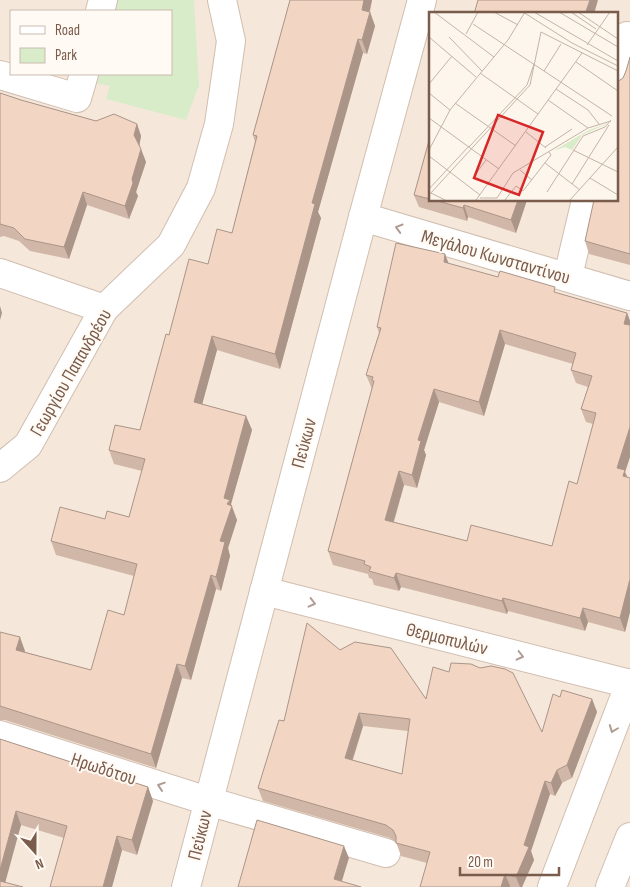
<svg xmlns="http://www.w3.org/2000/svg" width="630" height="887" font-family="'Sofia Sans Condensed',sans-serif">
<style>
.residential{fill:#f5e8da;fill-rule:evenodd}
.green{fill:#d8ecc9}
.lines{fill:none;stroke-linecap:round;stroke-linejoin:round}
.pedestrian-casing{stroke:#d1beb0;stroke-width:30}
.minor-casing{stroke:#d1beb0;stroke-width:30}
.tertiary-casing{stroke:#d1beb0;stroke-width:30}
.pedestrian{stroke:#fff;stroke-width:28}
.minor{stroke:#fff;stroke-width:28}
.tertiary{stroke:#fff;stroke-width:28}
.wall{fill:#d1b7a8;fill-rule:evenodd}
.shaded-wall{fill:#aa9588}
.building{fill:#f3d5c3;stroke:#aa9588;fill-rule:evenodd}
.oneway{stroke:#af9d94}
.labels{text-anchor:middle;stroke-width:4;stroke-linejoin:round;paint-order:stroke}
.street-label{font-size:19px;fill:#7a5c4d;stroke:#fffaf3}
.inset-road{fill:none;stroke:#c5b3a7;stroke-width:1}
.view{fill:#d62828;fill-opacity:0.15;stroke:#d62828;stroke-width:2.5}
.inset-edge{fill:none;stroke:#7a5c4d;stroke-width:2.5}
</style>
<rect width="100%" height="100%" fill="#fdf6ec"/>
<!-- residential -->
<path class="residential" d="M 0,0 L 630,0 L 630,887 L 0,887 ZM 11,11 L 171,11 L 171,74 L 11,74 ZM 430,14 L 616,14 L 616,200 L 430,200 Z"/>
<!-- green -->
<polygon class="green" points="112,0 194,0 199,85 186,120 106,99 110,86 95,83 96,74 171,74 171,11 108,11"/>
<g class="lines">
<defs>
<polyline id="pedestrian" points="208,801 386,853"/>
<g id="minor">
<polyline points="100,11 103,0"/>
<polyline points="0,75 77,98 84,74"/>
<polyline points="616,80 627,36"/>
<polyline points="363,217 630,296"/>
<polyline points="0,273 104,309"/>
<polyline points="568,276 586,200"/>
<polyline points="0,468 28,445 104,309 171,245 201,188 219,124 231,41 222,0"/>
<polyline points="264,591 630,684"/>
<polyline points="0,735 208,801"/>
<polyline points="552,887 630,683"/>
<polyline points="610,887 630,837"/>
</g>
<polyline id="tertiary" points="186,887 363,217 422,0"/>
</defs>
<!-- pedestrian casing -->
<use href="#pedestrian" class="pedestrian-casing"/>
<!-- minor casing -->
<use href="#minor" class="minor-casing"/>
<!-- tertiary casing -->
<use href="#tertiary" class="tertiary-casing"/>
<!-- pedestrian -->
<use href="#pedestrian" class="pedestrian"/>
<!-- minor -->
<use href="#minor" class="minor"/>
<!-- tertiary -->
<use href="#tertiary" class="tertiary"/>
</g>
<!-- wall -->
<g class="wall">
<polygon points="290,0 372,0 370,12 375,26 367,54 363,53 318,212 321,218 280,369 217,350 202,404 246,416 252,430 231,504 237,520 228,548 230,556 221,591 216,589 191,680 182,678 156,768 5,720 0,720 0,632 25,651 25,652 91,670 124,615 134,576 56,555 51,541 105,519 129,517 142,471 114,464 109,450 140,430 169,335 208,264 232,233 255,142 253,135"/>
<polygon points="630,57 630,265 589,254 585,241 623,78 626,71"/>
<polygon points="0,93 21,100 96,121 137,124 141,136 139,145 146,162 136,192 138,196 129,219 87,205 69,259 30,251 19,241 4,236 0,237"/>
<polygon points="430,137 430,200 527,200 516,233 468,217 467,221 419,207 414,195"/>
<path d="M 445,254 L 449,264 L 498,277 L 557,293 L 627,313 L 630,321 L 630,457 L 625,472 L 628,478 L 630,478 L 630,612 L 625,632 L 588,622 L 585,631 L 508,611 L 507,614 L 401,587 L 399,591 L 374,585 L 372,579 L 369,578 L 368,574 L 333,565 L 328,551 L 372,389 L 366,375 L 379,333 L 377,327 ZM 505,344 L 573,364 L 571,370 L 576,383 L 588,387 L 581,409 L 586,422 L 593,424 L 577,484 L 552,546 L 467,541 L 394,522 L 404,485 L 417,488 L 426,455 L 424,450 L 439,402 L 484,416 Z"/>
<path d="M 340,650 L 426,699 L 449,672 L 480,668 L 542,732 L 560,697 L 592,699 L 597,712 L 572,778 L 562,783 L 555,796 L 550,794 L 531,851 L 534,860 L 522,887 L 420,887 L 427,863 L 401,856 L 396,842 L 390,838 L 263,801 L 258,788 L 284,721 ZM 363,726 L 408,731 L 402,774 L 353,760 Z"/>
<polygon points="0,739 148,787 153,801 137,855 122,850 112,887 50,887 64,838 21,825 0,887"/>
</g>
<!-- shaded-wall -->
<g class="shaded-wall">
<polygon points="364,0 372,0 368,18 370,12 375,26 367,54 362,40 362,10"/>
<polygon points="590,0 598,0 594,14 585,14"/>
<polygon points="358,39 363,53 318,212 321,218 280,369 275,354 312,203"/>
<polygon points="137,124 141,136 139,148 134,135"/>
<polygon points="141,149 146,162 136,192 138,196 129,219 125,206 132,179"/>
<polygon points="83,192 87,205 69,259 64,247"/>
<polygon points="518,200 527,200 516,233 511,220"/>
<polygon points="464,205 468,217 467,221 463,208"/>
<polygon points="445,254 450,268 444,262"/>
<polygon points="0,306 2,313 0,320"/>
<polygon points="627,313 630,321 630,333 624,324"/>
<polygon points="500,330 505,344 484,416 479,402"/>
<polygon points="212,336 217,350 199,416 194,402"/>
<polygon points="434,389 439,402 424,450 426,455 417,488 412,475 418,440"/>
<polygon points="246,416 252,430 231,504 237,520 228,548 230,556 221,591 216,577 224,498"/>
<polygon points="630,427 630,457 625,472 630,484 624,478 617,468"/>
<polygon points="399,471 404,485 390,534 385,520"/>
<polygon points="396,573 401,587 399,591 394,578"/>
<polygon points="211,575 216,589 191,680 185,666"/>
<polygon points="630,579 630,612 625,632 620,618"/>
<polygon points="503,598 508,611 507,614 502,601"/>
<polygon points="583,608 588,622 585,631 580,618"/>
<polygon points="20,637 25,651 21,664 16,650"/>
<polygon points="177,664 182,678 156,768 151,754"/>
<polygon points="592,699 597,712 572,778 567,765"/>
<polygon points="359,713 363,726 349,770 345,758"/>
<polygon points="557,770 562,783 555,796 551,783"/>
<polygon points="545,781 550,794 531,851 534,860 522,887 520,887 516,877 524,845"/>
<polygon points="148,787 153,801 137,855 132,840"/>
<polygon points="16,811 21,825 4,887 0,887 0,870"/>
<polygon points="117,836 122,850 112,887 103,887"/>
<polygon points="344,846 349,858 340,887 334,879"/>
<polygon points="505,874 510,886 510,887 501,887"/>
</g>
<!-- building -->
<g class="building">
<polygon points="290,0 364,0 362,10 370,12 362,40 358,39 312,203 315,204 275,354 212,336 194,402 246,416 224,498 230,500 227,504 232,506 220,541 225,542 216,577 211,575 185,666 177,664 151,754 0,706 0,632 20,637 16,650 91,670 108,610 124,615 137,564 51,541 60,507 105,519 107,511 129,517 145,459 109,450 115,425 140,430 166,334 169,335 189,259 208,264 217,229 232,233 257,136 253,135"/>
<polygon points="478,0 590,0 585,14 474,14"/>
<polygon points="630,57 630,254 585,241 594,200 616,200 616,83 617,82 623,78 626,71"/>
<polygon points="0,93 21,100 96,121 114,114 137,124 134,135 141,149 132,179 133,183 125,206 83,192 64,247 25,239 14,228 0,224"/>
<polygon points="430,137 430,199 414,195"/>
<polygon points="434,200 518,200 511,220 464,205 463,208"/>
<path d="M 396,243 L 445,254 L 444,262 L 498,277 L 500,271 L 555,287 L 554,292 L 627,313 L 624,324 L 630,325 L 630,427 L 617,468 L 625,470 L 623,476 L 630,478 L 630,579 L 620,618 L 583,608 L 580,618 L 503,598 L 502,601 L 396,573 L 394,578 L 369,571 L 371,567 L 364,564 L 365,561 L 328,551 L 374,381 L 372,380 L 373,377 L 366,375 L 381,328 L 377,327 ZM 500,330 L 576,353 L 571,370 L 592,376 L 581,409 L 596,413 L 577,484 L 569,481 L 552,546 L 471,525 L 467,541 L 385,520 L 399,471 L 412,475 L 421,441 L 418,440 L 434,389 L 479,402 Z"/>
<path d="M 307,623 L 340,650 L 355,642 L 391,648 L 426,699 L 433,667 L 449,672 L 451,663 L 471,664 L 480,668 L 491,666 L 505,669 L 513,673 L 542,732 L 553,694 L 560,697 L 562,690 L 592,699 L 567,765 L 557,770 L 551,783 L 545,781 L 524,845 L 529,847 L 516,877 L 505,874 L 501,887 L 420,887 L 430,852 L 396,843 L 396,836 L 393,830 L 386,825 L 258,788 L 279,720 L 284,721 ZM 359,713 L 410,719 L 402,774 L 345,758 Z"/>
<polygon points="0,739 148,787 132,840 117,836 103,887 50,887 67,826 16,811 0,870"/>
<polygon points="257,820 344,846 334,879 361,887 238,887"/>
<polygon points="0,881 23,887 0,887"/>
</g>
<!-- one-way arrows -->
<defs><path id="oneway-chevron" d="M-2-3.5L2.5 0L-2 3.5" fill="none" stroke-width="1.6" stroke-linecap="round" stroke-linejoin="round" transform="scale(1.25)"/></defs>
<g class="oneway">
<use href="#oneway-chevron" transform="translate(399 228) rotate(-164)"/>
<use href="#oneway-chevron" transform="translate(312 603) rotate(14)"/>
<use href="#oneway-chevron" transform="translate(520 656) rotate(14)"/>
<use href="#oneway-chevron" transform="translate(613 729) rotate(111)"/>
<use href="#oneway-chevron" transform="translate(161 786) rotate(-162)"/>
</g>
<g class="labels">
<!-- street labels -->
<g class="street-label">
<text transform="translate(496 256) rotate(16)" y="7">Μεγάλου Κωνσταντίνου</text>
<text transform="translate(70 372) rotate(-60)" y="7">Γεωργίου Παπανδρέου</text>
<text transform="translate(303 443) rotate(-75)" y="7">Πεύκων</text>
<text transform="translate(447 638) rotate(14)" y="7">Θερμοπυλών</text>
<text transform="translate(104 768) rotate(18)" y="7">Ηρωδότου</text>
<text transform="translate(199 835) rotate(-76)" y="7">Πεύκων</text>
</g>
</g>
<!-- overview -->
<g transform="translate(429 12)">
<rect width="189" height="189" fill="#fdf6ec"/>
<path d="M 180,111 L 153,123 L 143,138 L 136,135 L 124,139 L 160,118 Z" fill="#d8ecc9"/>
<path class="inset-road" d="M 5,0 L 65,45M 65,0 L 89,13M 94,0 L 143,31 L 189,54M 105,0 L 189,49M 130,0 L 189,35M 142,0 L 167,17M 149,0 L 189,27M 44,12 L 183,104M 37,22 L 49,0M 0,25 L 47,65M 20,25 L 53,59M 158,33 L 181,0M 147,50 L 189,79M 115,59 L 132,32M 51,61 L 109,102M 0,72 L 23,44M 127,77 L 159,98 L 170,112M 0,81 L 21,98M 119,88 L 159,116M 26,91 L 87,134M 0,106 L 70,157M 97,120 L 117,136M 40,135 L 98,73 L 105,52M 116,135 L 143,117M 0,138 L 21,98 L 79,28 L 96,0M 144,138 L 189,160M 0,144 L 51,183M 116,151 L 151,178M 91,158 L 103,168M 46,163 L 57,148M 161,166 L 189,183M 143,172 L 180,113M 0,177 L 40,134M 118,180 L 154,124 L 176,115 L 182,108M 2,181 L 16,188M 0,183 L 101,73 L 112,20 L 189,59M 51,186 L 68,186 L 84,161 L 159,116 L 182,109M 47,188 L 153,41M 76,188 L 87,174 L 94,179 L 122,143 L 120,140M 141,188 L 189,135"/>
<path class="view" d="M 69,103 L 114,120 L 90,183 L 45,166 Z"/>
<rect width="189" height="189" class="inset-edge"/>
</g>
<!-- legend -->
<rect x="10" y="10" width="162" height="65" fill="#fffaf3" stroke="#cabbb1"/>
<rect x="20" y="26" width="25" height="8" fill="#ffffff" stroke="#cabbb1"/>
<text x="55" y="35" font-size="15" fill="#7a5c4d">Road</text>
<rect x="20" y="48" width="25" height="15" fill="#d8ecc9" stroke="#cabbb1"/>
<text x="55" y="60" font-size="15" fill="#7a5c4d">Park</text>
<!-- north arrow -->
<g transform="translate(35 852) rotate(159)" stroke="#fffaf3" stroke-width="4" paint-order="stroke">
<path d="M0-4L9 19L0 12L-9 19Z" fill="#7a5c4d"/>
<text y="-8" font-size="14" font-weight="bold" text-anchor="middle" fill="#7a5c4d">N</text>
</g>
<!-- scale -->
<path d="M460 867v8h99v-8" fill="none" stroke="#7a5c4d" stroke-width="2.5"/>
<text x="468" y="867" font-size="15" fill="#7a5c4d" stroke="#fffaf3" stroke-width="4" paint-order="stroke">20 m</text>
</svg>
